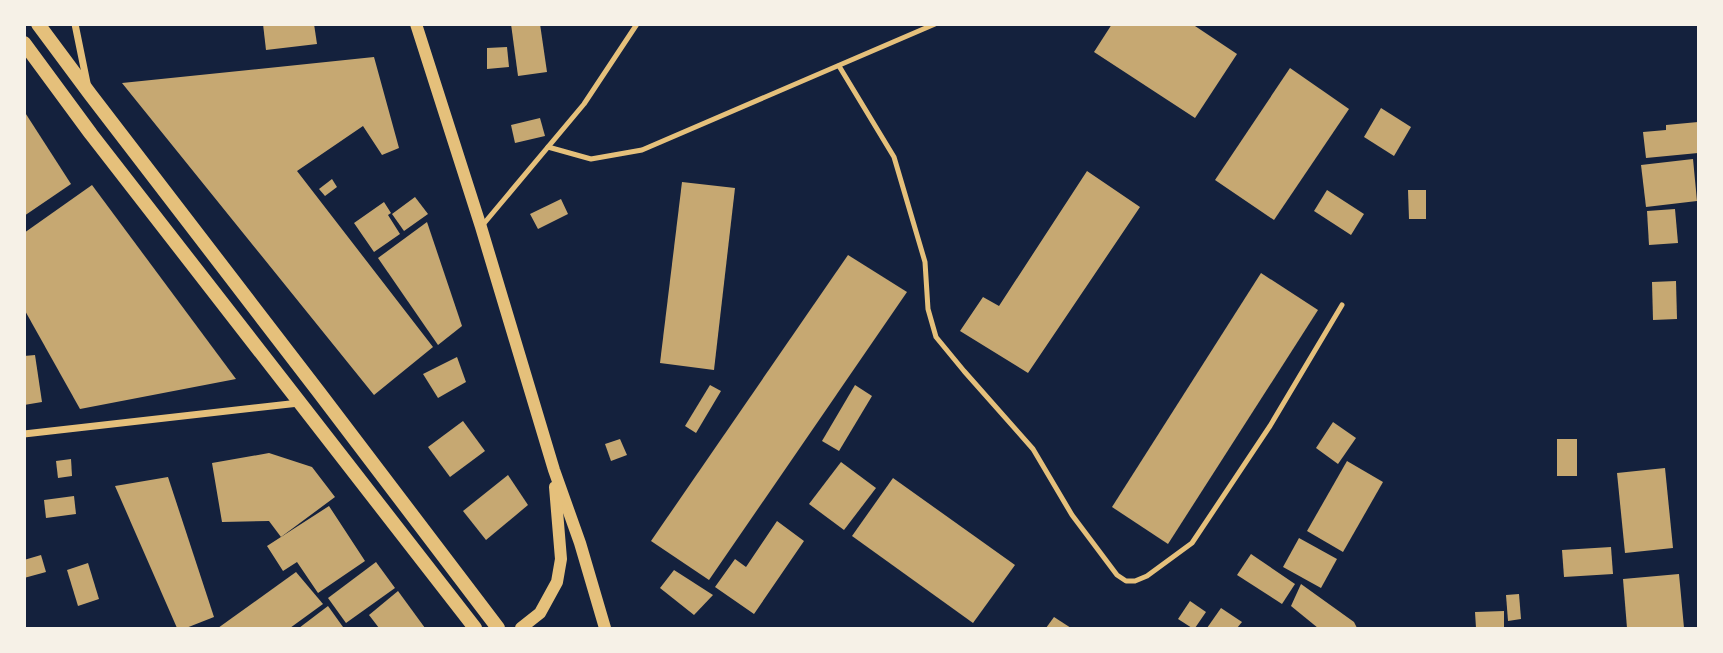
<svg xmlns="http://www.w3.org/2000/svg" width="1723" height="653" font-family="Inter,sans-serif">
<style>
.building{fill:#c6a872}
.lines{fill:none;stroke-linecap:round;stroke-linejoin:round}
.service{stroke:#e5c07b;stroke-width:5}
.minor{stroke:#e5c07b;stroke-width:7}
.tertiary{stroke:#e5c07b;stroke-width:12}
.secondary{stroke:#e5c07b;stroke-width:14}
</style>
<rect width="100%" height="100%" fill="#14213d"/>
<!-- building -->
<g class="building">
<polygon points="263,24 314,24 317,44 266,50"/>
<polygon points="511,24 540,24 547,72 518,76"/>
<polygon points="1112,24 1192,24 1237,54 1195,118 1094,52"/>
<polygon points="507,47 509,67 487,69 487,48"/>
<polygon points="374,57 399,148 382,155 363,126 297,171 433,347 374,395 122,83"/>
<polygon points="1290,68 1349,109 1274,220 1215,180"/>
<polygon points="1381,108 1411,127 1394,156 1364,137"/>
<polygon points="24,111 71,184 24,216"/>
<polygon points="540,118 545,136 515,143 511,125"/>
<polygon points="1698,122 1698,153 1646,158 1643,132 1666,130 1666,125"/>
<polygon points="1693,159 1697,201 1646,207 1641,165"/>
<polygon points="1087,171 1140,207 1028,373 960,331 983,297 999,306"/>
<polygon points="332,179 337,187 325,196 319,189"/>
<polygon points="682,182 735,188 714,370 660,363"/>
<polygon points="92,185 236,379 80,409 24,309 24,233"/>
<polygon points="1327,190 1364,214 1351,235 1314,211"/>
<polygon points="1408,190 1426,190 1426,219 1409,219"/>
<polygon points="415,197 428,214 404,231 392,214"/>
<polygon points="561,199 568,214 538,229 530,214"/>
<polygon points="384,202 391,213 388,215 400,234 374,252 354,223"/>
<polygon points="1675,209 1678,243 1649,245 1647,211"/>
<polygon points="427,222 462,326 438,345 378,258"/>
<polygon points="848,255 907,292 709,580 651,541"/>
<polygon points="1261,273 1318,310 1168,544 1112,507"/>
<polygon points="1676,281 1677,319 1653,320 1652,282"/>
<polygon points="35,355 42,402 24,405 24,356"/>
<polygon points="457,357 466,382 438,398 423,374"/>
<polygon points="710,385 721,391 696,433 685,426"/>
<polygon points="855,385 872,396 839,451 822,441"/>
<polygon points="463,421 485,451 450,477 428,447"/>
<polygon points="1333,422 1356,438 1338,464 1316,448"/>
<polygon points="620,439 627,455 611,461 605,444"/>
<rect x="1557" y="439" width="20" height="37"/>
<polygon points="269,453 312,467 335,497 281,537 269,521 222,522 212,463"/>
<polygon points="71,459 72,476 58,478 56,461"/>
<polygon points="1347,461 1383,482 1343,552 1307,531"/>
<polygon points="841,462 876,488 844,530 809,504"/>
<polygon points="1665,468 1673,548 1625,553 1617,473"/>
<polygon points="508,475 528,505 486,540 463,511"/>
<polygon points="168,477 214,617 186,628 177,628 115,486"/>
<polygon points="893,478 1015,565 973,623 852,536"/>
<polygon points="74,496 76,514 46,518 44,500"/>
<polygon points="329,506 365,561 318,593 297,562 283,571 267,546"/>
<polygon points="777,521 804,541 754,614 715,587 735,559 746,567"/>
<polygon points="1299,538 1337,559 1321,588 1283,567"/>
<polygon points="1611,547 1613,574 1564,577 1562,550"/>
<polygon points="1251,554 1295,584 1282,604 1237,575"/>
<polygon points="41,555 46,572 24,578 24,560"/>
<polygon points="376,562 395,588 346,623 328,598"/>
<polygon points="88,563 99,599 78,606 67,570"/>
<polygon points="674,570 713,595 694,615 660,588"/>
<polygon points="296,572 323,604 290,628 218,628"/>
<polygon points="1679,574 1684,628 1627,628 1623,579"/>
<polygon points="1301,584 1354,622 1357,628 1318,628 1291,606"/>
<polygon points="398,591 425,628 379,628 369,615"/>
<polygon points="1519,594 1521,619 1508,621 1506,595"/>
<polygon points="1190,601 1206,612 1195,628 1192,628 1178,619"/>
<polygon points="328,606 343,627 341,628 299,628"/>
<polygon points="1221,608 1242,622 1237,628 1207,628"/>
<polygon points="1504,611 1504,628 1476,628 1475,612"/>
<polygon points="1054,617 1071,628 1046,628"/>
</g>
<g class="lines">
<!-- service -->
<g class="service">
<polyline points="839,66 894,157 925,262 928,309 936,337 964,371 1033,449 1072,515 1117,575 1126,581 1135,581 1147,576 1192,543 1270,426 1342,305"/>
<polyline points="548,147 591,159 642,150 935,24"/>
<polyline points="481,227 584,104 637,24"/>
</g>
<!-- minor -->
<g class="minor">
<polyline points="75,24 87,83"/>
<polyline points="24,434 299,403"/>
</g>
<!-- tertiary -->
<g class="tertiary">
<polyline points="416,24 481,227 554,470 580,543 605,628"/>
<polyline points="521,628 540,613 557,582 561,559 555,487"/>
</g>
<!-- secondary -->
<g class="secondary">
<polyline points="38,24 90,94 318,391 498,628"/>
<polyline points="24,43 91,134 475,628"/>
</g>
</g>
<!-- border -->
<rect width="1723" height="653" fill="none" stroke="#f6f1e7" stroke-width="52"/>
</svg>
